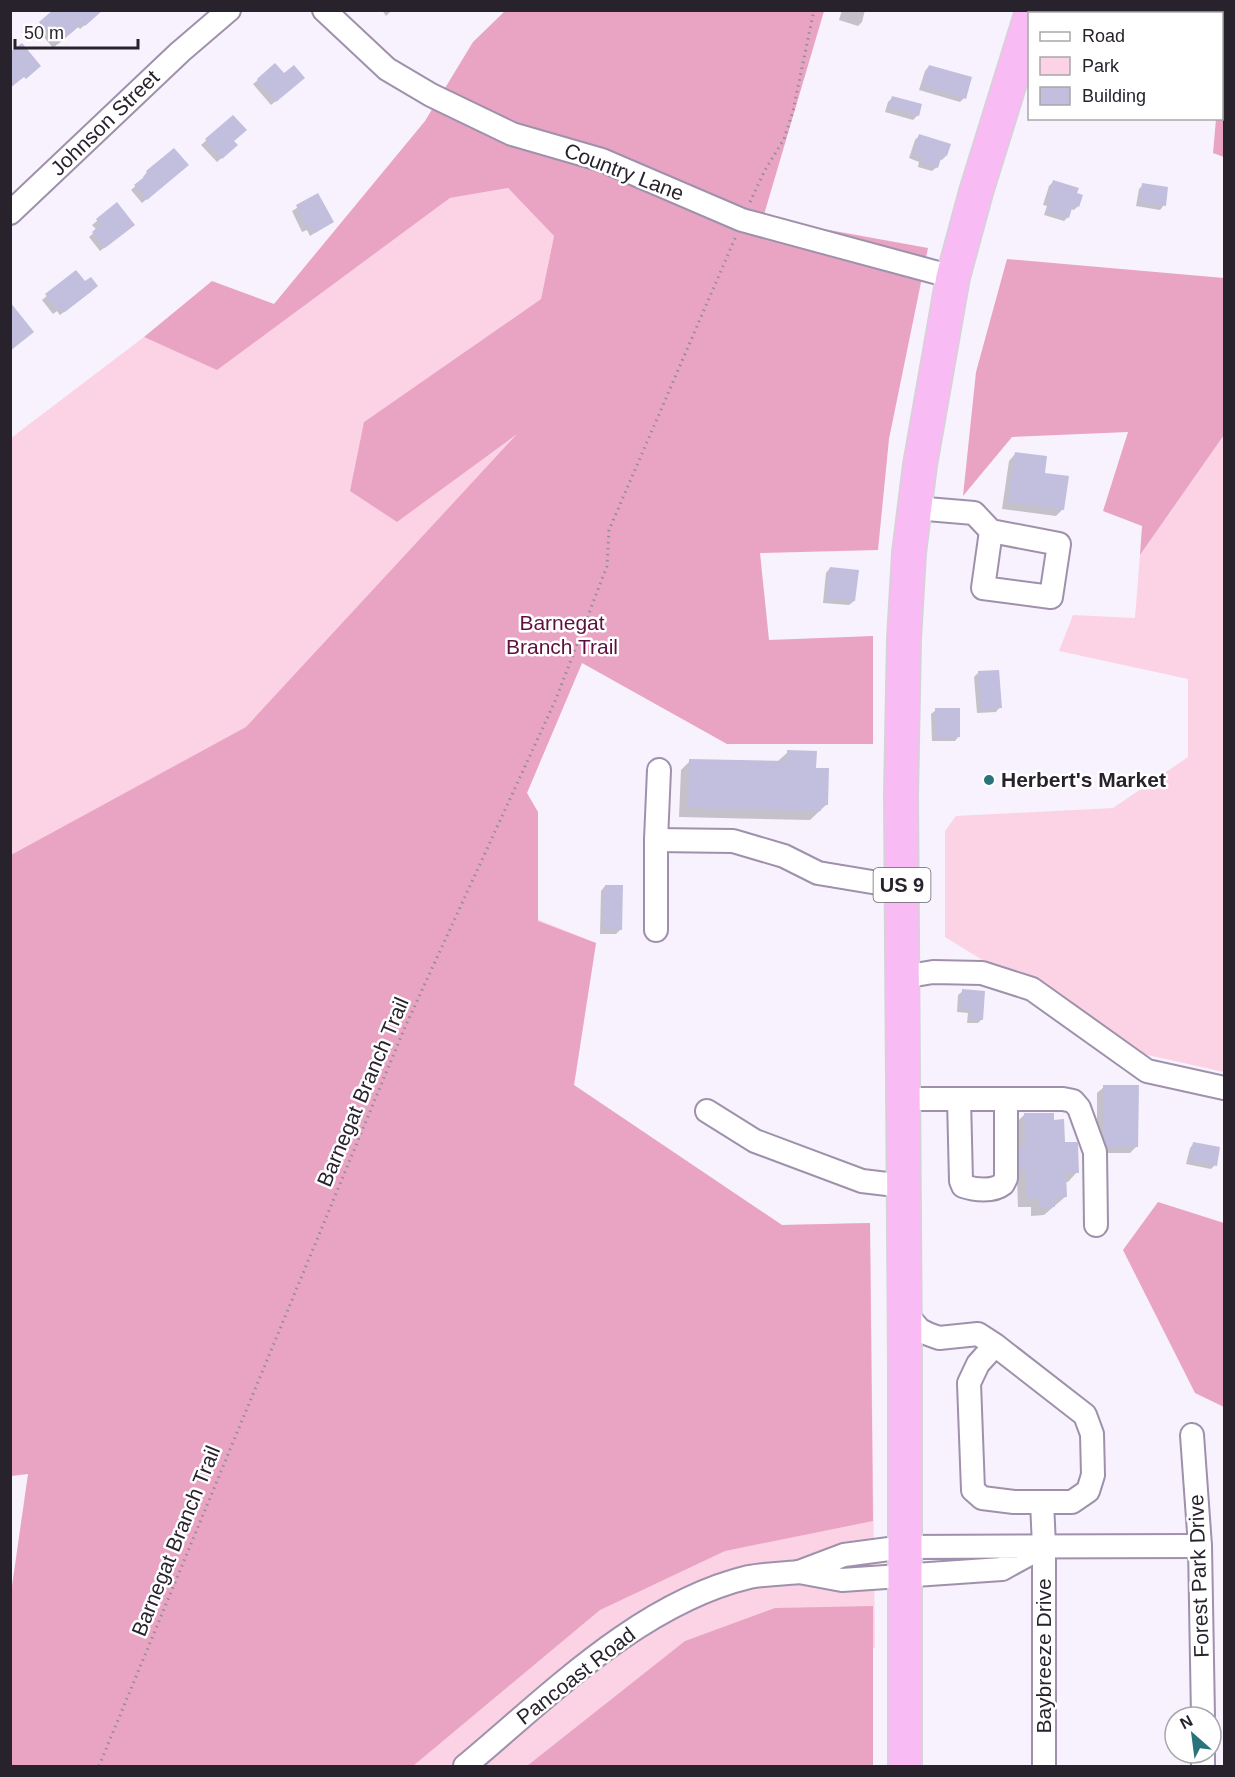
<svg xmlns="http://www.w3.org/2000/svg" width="1235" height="1777" font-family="Helvetica,sans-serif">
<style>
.green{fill:#fcd3e5}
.forest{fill:#e9a4c4}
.shadow{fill:#0003}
.building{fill:#c1bfdd}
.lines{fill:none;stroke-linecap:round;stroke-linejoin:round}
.minor-casing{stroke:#9f91ac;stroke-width:26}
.highway-casing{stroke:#d4d3d5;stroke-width:36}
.path{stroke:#938d98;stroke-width:3;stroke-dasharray:1.5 4.5;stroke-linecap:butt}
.minor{stroke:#fff;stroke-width:22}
.highway{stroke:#f8bbf3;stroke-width:33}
.poi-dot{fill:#2a737b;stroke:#fff;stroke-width:2}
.labels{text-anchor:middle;stroke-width:5;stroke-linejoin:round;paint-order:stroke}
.shield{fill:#fff;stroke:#68646c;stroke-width:1.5}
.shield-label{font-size:20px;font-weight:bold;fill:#28222d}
.street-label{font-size:21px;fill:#28222d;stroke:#fff}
.park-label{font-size:21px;fill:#5e0f3d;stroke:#fff}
.poi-label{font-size:21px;font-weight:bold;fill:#28222d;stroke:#fff;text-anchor:start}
</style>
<rect width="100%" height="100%" fill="#f7f2fd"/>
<!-- green -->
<g class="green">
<polygon points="824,11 760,226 582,663 482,897 596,943 574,1085 782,1225 870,1223 875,1648 802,1650 800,1766 11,1766 209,1403 10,1091 11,438 144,337 217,369 450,198 508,188 554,236 541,299 364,422 520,430 445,561"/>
<polygon points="1224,435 1224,1072 1130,1051 945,937 945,831 956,816 1113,808 1188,757 1188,679 1059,651 1073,615 1135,618 1140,555"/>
</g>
<!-- forest -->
<g class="forest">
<polygon points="505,11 824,11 763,218 928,248 889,439 878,550 760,553 769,640 873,636 873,744 727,744 582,663 527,793 538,812 538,921 596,943 574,1085 782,1225 870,1223 873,1521 725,1551 600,1610 413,1766 11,1766 10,1600 28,1474 11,1476 11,855 246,727 517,434 397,522 350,491 364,422 541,299 554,236 508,188 450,198 217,370 144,337 212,281 274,304 425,121 473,42"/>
<polygon points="1222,31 1224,31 1224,157 1213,153 1216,119 1222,118"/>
<polygon points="1007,259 1224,278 1224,435 1140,555 1142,526 1103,511 1128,432 1012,437 963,496 976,372"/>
<polygon points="1158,1202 1224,1223 1224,1407 1195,1393 1123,1250"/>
<polygon points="873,1606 873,1766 527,1766 685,1641 775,1608"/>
</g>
<!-- shadow -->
<g class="shadow">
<polygon points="55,10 98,14 80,29 78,27 53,48 36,27"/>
<polygon points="382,10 392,10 386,16"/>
<polygon points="842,10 865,10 862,22 858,26 839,20"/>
<polygon points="275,65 284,75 299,82 271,105 253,84"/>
<polygon points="929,66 964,98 960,102 919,90 925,71"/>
<polygon points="893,97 918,115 913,120 885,112 888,102"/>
<polygon points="233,117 232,149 217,162 201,145"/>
<polygon points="919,136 946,156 942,160 939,159 937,167 932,171 918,167 919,162 909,158 915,140"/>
<polygon points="174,150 183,169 142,203 131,190 144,179 143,177 147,172"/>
<polygon points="1053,182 1075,194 1078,206 1074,210 1070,209 1068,217 1064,221 1044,215 1047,206 1043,205 1049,186"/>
<polygon points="1143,185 1164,205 1160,210 1136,206 1139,189"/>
<polygon points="318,195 332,222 310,236 307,230 302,232 292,211"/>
<polygon points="117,205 129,229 100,251 89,237 97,230 92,225"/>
<polygon points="76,272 92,291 60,315 57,311 53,314 42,300"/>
<polygon points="1015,454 1043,475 1063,509 1056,516 1002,509 1009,461"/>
<polygon points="830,568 854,601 849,605 823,603 826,573"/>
<polygon points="978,673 1000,707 996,712 977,713 974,677"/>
<polygon points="936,710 959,736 955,741 932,741 931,714"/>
<polygon points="788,752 815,770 826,805 810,820 679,817 681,770 690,761 778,761"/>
<polygon points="605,886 620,930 616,934 600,934 601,891"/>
<polygon points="963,991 982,1019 978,1023 967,1023 968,1013 957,1012 958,995"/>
<polygon points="1104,1087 1137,1146 1130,1153 1101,1153 1097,1143 1097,1093"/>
<polygon points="1024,1115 1052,1121 1077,1172 1068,1182 1065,1182 1065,1197 1044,1215 1031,1216 1031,1207 1018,1207 1015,1124"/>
<polygon points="1194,1143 1215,1165 1211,1169 1186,1164 1190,1148"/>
</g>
<!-- building -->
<g class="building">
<polygon points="53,10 103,10 85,26 83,23 58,44 39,22"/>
<polygon points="22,43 41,66 26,79 24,77 10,88 10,52"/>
<polygon points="275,63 284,73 294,65 305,78 276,102 257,79"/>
<polygon points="929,65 972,77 966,99 922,86"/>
<polygon points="892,96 922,104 919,116 889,108"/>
<polygon points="233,115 247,130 234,141 238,145 222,159 205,139"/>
<polygon points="919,134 951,144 947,156 942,155 938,168 921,163 923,157 913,154"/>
<polygon points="174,148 189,165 147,200 134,185 148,174 146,171"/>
<polygon points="1053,180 1079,188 1077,193 1083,195 1079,207 1073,205 1069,218 1047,211 1050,201 1047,200"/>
<polygon points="1142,183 1168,187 1166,206 1140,202"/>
<polygon points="318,193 334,222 315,233 311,226 307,229 296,205"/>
<polygon points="117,202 135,225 105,248 92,232 100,225 96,219"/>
<polygon points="76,270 85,281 91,277 98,286 65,312 62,308 58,311 45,294"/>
<polygon points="10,302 34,332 10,351"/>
<polygon points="1015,452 1047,456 1045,473 1069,476 1064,510 1008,502"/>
<polygon points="830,567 859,570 855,601 826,599"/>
<polygon points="999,670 1002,708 981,710 978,671"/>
<rect x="935" y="708" width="25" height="29"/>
<polygon points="787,750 817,751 816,768 829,768 828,805 821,805 821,811 688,808 689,759 787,761"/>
<polygon points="605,885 623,885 622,930 603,930"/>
<polygon points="962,989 985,991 983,1020 971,1019 971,1010 961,1009"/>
<polygon points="1103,1085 1139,1085 1138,1147 1107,1147 1103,1135"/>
<polygon points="1024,1113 1054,1113 1054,1120 1064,1119 1065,1142 1077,1142 1078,1144 1079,1173 1066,1173 1067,1197 1054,1198 1055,1207 1040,1207 1039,1198 1027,1199 1026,1169 1020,1169 1020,1147 1025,1146"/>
<polygon points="1193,1142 1220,1147 1217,1166 1190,1160"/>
</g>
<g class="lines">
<defs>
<g id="minor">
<polyline points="324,10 387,69 431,95 512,134 602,160 742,220 953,277"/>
<polyline points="10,213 180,52 229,10"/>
<polyline points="915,508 974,513 991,531 1059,544 1051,597 983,588 991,531"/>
<polyline points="656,840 733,841 784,856 818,873 902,887"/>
<polyline points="656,930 656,840 659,770"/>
<polyline points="903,977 933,972 982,973 1032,989 1147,1071 1224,1088"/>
<polyline points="904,1099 1063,1099 1073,1101 1079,1108 1095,1152 1096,1225"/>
<path d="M 959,1099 L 961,1181 L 963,1186 C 975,1190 993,1192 1003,1184 L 1006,1178 L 1006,1099"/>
<polyline points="707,1111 755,1141 862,1181 904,1186"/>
<polyline points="905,1313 920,1330 928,1334 939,1338 978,1334 995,1345 1085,1415 1092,1434 1093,1475 1088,1491 1072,1502 1014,1502 982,1498 973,1490 969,1383 978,1364 995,1345"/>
<polyline points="1192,1435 1200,1546 1203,1717"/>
<polyline points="1042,1502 1044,1546 1044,1766"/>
<polyline points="1044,1546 1002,1569 842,1580 799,1572 844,1555 904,1547 1200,1546"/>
<polyline points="1203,1753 1203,1766"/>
<path d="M 465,1766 C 549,1696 640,1603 749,1577 C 764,1574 782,1574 799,1572"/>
</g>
<polyline id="highway" points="905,1766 905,1366 901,795 904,639 909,553 920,465 953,277 976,192 1030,18"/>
</defs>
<!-- minor casing -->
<use href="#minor" class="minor-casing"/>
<!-- highway casing -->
<use href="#highway" class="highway-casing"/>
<!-- path -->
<g class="path">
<polyline points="750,202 764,172 784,139 793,111 814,10"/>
<polyline points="99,1766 405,1027 556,699 607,566 609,530 736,236"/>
</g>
<!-- minor -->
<use href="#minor" class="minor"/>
<!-- highway -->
<use href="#highway" class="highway"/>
</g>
<!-- markers -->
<circle class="poi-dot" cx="989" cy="780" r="6"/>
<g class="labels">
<!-- shield labels -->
<rect class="shield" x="873.5" y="868" width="57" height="34" rx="4.5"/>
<g class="shield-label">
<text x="902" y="892">US 9</text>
</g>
<!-- street labels -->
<g class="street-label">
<text transform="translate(105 123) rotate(-44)" y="7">Johnson Street</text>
<text transform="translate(624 172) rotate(21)" y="7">Country Lane</text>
<text transform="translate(363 1092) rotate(-67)" y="7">Barnegat Branch Trail</text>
<text transform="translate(176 1541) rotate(-68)" y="7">Barnegat Branch Trail</text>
<text transform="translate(1199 1576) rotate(-92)" y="7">Forest Park Drive</text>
<text transform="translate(1044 1656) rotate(-90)" y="7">Baybreeze Drive</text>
<text transform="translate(576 1676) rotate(-38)" y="7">Pancoast Road</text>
</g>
<!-- park labels -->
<g class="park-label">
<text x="562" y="630">Barnegat<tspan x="562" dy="24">Branch Trail</tspan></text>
</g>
<!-- poi labels -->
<g class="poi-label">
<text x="1001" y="787">Herbert's Market</text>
</g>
</g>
<!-- border -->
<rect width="1235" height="1777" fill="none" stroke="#28222d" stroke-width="24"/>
<!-- legend -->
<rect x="1028" y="12" width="195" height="108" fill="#ffffff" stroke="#a9a7ab" stroke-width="1.5"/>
<rect x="1040" y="32" width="30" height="9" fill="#ffffff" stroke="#a9a7ab" stroke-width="1.5"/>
<text x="1082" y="42" font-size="18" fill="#28222d">Road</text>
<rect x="1040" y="57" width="30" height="18" fill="#fcd3e5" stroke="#a9a7ab" stroke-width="1.5"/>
<text x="1082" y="72" font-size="18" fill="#28222d">Park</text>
<rect x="1040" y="87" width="30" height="18" fill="#c1bfdd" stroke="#a9a7ab" stroke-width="1.5"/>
<text x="1082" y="102" font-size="18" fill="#28222d">Building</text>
<!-- north arrow -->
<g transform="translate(1193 1735) rotate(332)"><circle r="28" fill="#ffffff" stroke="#a9a7ab" stroke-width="1.5"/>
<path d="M0-4.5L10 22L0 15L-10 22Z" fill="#2a737b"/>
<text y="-9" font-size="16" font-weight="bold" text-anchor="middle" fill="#28222d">N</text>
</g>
<!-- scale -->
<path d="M15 39v9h123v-9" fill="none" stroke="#28222d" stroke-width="3"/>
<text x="24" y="39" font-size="18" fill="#28222d" stroke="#ffffff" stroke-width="4.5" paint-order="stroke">50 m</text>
</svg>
